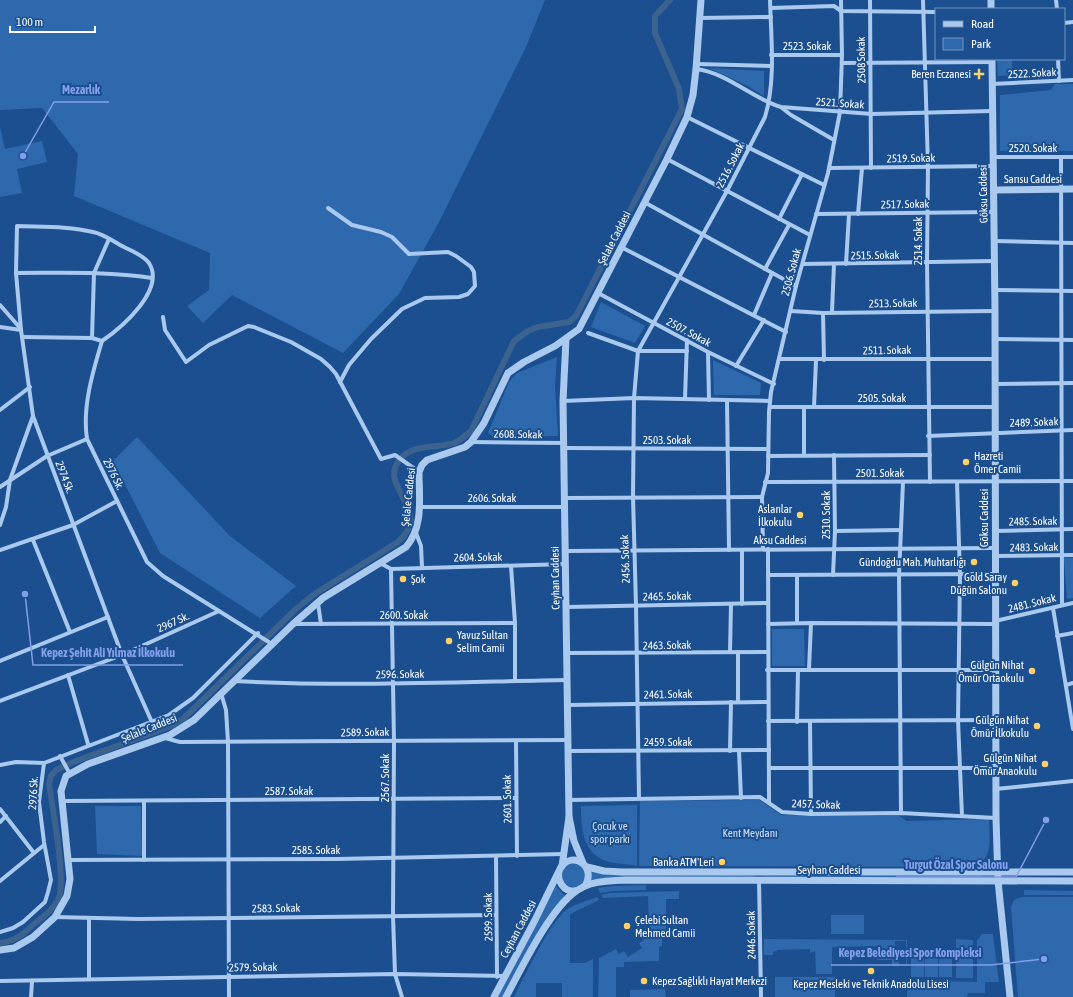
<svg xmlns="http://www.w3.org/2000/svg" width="1073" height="997" font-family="'Asap Condensed',sans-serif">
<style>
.green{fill:#2e69ad}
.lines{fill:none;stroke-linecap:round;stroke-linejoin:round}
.canal{stroke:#3c6290;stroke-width:6}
.minor{stroke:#a9c9ee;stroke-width:4}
.tertiary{stroke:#a9c9ee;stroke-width:7}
.poi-dot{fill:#ffd166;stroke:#1b4f8f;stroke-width:1.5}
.labels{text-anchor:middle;stroke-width:4;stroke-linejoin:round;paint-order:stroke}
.street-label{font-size:11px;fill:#fff;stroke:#1b4f8f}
.poi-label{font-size:11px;fill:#fff;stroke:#1b4f8f;text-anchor:end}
.park-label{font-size:11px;fill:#cfe3fa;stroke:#1b4f8f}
.leader{fill:none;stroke:#839eea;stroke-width:1.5}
.callout-dot{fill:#839eea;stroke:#1b4f8f;stroke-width:1.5}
.callout-label{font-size:12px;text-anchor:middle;font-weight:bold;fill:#839eea;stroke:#1b4f8f;stroke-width:4;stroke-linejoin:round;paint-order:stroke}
</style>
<rect width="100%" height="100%" fill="#1b4f8f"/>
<!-- green -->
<g class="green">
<polygon points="0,0 545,0 526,47 438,224 399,294 343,353 232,295 203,323 187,306 209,290 210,253 74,196 78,154 42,108 0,110"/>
<polygon points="997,59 1012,59 1012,75 998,76"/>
<polygon points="709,68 764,71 764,96 746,85"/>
<polygon points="1055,84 1073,84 1073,151 1000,151 1000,95 1051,90"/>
<polygon points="0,127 5,149 42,141 47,162 17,169 22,193 0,197"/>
<polygon points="601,302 645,326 635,343 591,327"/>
<polygon points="557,357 555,386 558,436 493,437 488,433 509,382 517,373"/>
<polygon points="713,360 761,383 760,395 714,395"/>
<polygon points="137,437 230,536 296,586 260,618 160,553 113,461"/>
<polygon points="1064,558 1073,558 1073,598 1067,599"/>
<polygon points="772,629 804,629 805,666 772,666"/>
<path d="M 760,800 L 781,815 L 899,816 L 907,821 L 989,819 C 989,837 994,856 976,867 L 639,866 L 640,801 Z"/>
<path d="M 637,805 L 637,866 C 628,864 615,864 606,861 C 582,852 581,827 581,806 Z"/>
<polygon points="95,806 141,806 142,856 97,854"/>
<circle cx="574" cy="875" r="12"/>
<polygon points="592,872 755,875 755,877 592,881"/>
<polygon points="982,875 982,877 762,877 762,876"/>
<polygon points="646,885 646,890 613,891 600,893 598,888 613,886"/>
<polygon points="556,886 565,896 551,912 503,997 498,997"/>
<polygon points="1024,890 1073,891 1073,895 1024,895"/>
<polygon points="679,891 679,899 666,899 666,936 662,937 662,946 659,947 659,961 624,962 624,967 616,967 616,997 598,997 599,958 616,949 619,954 624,951 628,957 642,948 639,943 644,940 641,935 649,930 648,896 603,898 601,895 610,893"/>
<path d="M 597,897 L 599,900 L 570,914 L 570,963 L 585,963 L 593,959 L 593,997 L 562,997 L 562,983 L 536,983 L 536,997 L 514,997 C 525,976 549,924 566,910 C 575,904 587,901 597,897 Z"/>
<polygon points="1022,897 1073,897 1073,997 1018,997 1011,907 1014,900"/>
<rect x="831" y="915" width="33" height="19"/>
<polygon points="982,934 993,934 999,982 985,982 985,993 968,993 967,997 907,997 908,980 977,982 977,941"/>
<polygon points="764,939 907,940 907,966 906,966 906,941 895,941 895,948 899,948 899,966 892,966 892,960 877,960 877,946 832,947 832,974 816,974 815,951 810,953 810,949 777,950 777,951 773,952 773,955 764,955"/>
<polygon points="956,939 973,940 973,978 956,978"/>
<rect x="911" y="951" width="13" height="26"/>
<rect x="925" y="951" width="13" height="26"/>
<rect x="939" y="951" width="13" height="26"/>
<rect x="775" y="977" width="60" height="20"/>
<polygon points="665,989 666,997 630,997 630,990"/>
</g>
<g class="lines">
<!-- canal -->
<path class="canal" d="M 0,943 C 15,941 24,934 34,924 C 43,917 53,910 58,900 C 67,882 52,807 49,784 L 51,776 L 56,770 L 76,761 L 171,726 L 184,718 L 297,608 L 313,595 L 398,542 C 433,511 380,488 398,462 C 410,443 435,449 454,443 C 460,441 466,435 471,431 L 514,341 L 528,331 L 538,327 L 569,322 L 576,316 L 682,109 L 679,89 L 655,33 L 655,16 L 670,0"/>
<!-- minor -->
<g class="minor">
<polyline points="870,0 871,168"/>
<polyline points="923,0 928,166 927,263 930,482"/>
<polyline points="1056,0 1057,9"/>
<polyline points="771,8 834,6 841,11 936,12"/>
<polyline points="699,18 771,17"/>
<polyline points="1064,23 1073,22"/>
<polyline points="771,55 842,55"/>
<polyline points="1058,59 1059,81"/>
<polyline points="842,63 992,62"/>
<polyline points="697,64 771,66"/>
<path d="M 696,69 C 728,73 751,98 781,107 L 872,114 L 992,111"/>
<polyline points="992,84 1073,80"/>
<polyline points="782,108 791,115 834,140"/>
<polyline points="687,117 824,185"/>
<polyline points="993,157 1073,157"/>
<polyline points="1061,158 1062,605"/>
<polyline points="667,159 810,235"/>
<polyline points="829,168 993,166"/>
<polyline points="644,202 796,286"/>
<polyline points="328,208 352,225 381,232 392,237 409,254 448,252 456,256 471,267 474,272 475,286 468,294 459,297 425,298 402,309 371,339 349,365 340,382"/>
<polyline points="816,214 994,212"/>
<polyline points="858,214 862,168"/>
<polyline points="779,219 802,174"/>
<polyline points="994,241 1073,243"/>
<polyline points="621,247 786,332"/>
<polyline points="803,264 994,261"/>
<polyline points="846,264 849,214"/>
<polyline points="765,269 789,225"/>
<path d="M 16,273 C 62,273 107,271 152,278"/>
<polyline points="995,290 1073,291"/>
<polyline points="598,293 708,352 774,384"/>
<polyline points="0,305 21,329"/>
<polyline points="791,311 823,313 995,311"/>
<polyline points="832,312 834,264"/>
<polyline points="823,313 824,360"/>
<polyline points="754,315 772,273"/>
<polyline points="163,317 165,330 186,362 209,345 248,326 254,327 291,342 321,359 330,367 336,374 381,459 395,455 419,472"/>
<polyline points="0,327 21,330"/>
<polyline points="588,333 638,351 687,351"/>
<polyline points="23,337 92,338 102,341"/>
<polyline points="92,338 94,273 109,239"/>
<polyline points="995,339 1073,340"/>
<polyline points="708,352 709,400"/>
<polyline points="780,359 995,359"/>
<polyline points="736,366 764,320"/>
<polyline points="995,384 1073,383"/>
<polyline points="685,399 687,340"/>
<polyline points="727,400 729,550"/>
<polyline points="563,401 634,398 770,401"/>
<polyline points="770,407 995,407"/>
<polyline points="804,407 804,455"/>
<polyline points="814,407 816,360"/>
<polyline points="0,410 30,387"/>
<polyline points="928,436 1073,430"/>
<polyline points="471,442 565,443"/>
<polyline points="565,448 768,449"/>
<polyline points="768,456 930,455"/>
<polyline points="765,482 1073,481"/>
<polyline points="957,482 960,575 958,720 962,816"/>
<polyline points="0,487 47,456 87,439"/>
<polyline points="565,498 762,497"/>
<polyline points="419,507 566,507"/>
<polyline points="0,525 6,507 10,480 33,416"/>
<polyline points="835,531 901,530"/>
<polyline points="995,531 1073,529"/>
<polyline points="416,533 421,546 422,567"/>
<polyline points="33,540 70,632"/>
<polyline points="763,549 762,497 768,473 769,412 771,392 796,286 828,173 840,112 842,55 841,0"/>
<polyline points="768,549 769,802"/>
<polyline points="0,550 73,525 117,501"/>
<polyline points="566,551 994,548"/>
<polyline points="995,556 1073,555"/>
<polyline points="380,563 391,569 394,741 393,916 395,974 402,997"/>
<polyline points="511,566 515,623 515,681"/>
<polyline points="391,569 566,564"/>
<polyline points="768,575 995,574"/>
<polyline points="797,575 797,623"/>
<polyline points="833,575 835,531 834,455"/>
<polyline points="318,603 321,624"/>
<polyline points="742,604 742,550"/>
<polyline points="567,607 768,603"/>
<polyline points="1053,608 1073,729"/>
<polyline points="995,621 1073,603"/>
<polyline points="293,624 515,623"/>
<polyline points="768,624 811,623 996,624"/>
<polyline points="1057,636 1073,633"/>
<polyline points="730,652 731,604"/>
<polyline points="738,652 738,702"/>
<polyline points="567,653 767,652"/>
<polyline points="0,661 108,617"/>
<polyline points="809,669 811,623"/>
<polyline points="767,670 996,670"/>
<polyline points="68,675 88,744"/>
<path d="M 234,681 C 345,687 456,682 567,680"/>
<polyline points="1066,685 1073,683"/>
<polyline points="221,693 226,710 228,742 229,997"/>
<polyline points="0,701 122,655 219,611"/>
<polyline points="568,705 768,702"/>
<path d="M 151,720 L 122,655 L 33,416 L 21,330 L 16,273 L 17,226 C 42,227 69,226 93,232 C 104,234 114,242 124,247 C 132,251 143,255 149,263 C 166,290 121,328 102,341 C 93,371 82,407 87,439 L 147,562 L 163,576 L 272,644"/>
<polyline points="768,721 995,720"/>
<polyline points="797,722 798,670"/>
<polyline points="810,722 811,814"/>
<polyline points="165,738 180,742 568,740"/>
<polyline points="516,741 517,856"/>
<polyline points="568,751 769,750"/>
<polyline points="730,751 731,702"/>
<polyline points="739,751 741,798"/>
<polyline points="60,756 70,774"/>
<polyline points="0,765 16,762 44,763"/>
<polyline points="769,768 995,768"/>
<polyline points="996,789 1073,781"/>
<path d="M 639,798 L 636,606 L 633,496 L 634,398 L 638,351 L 727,191 L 765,117 C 776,80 771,38 770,0"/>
<polyline points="568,800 760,797 782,812 811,814 901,813 996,818"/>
<polyline points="62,801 516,798"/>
<polyline points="0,809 34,853"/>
<polyline points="901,813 899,575 903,482"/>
<polyline points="0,822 6,816"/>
<polyline points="496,856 497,977"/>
<polyline points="68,860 337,859 564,854"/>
<polyline points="144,860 144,801"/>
<polyline points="759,879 761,997"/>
<polyline points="0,881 44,845"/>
<polyline points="55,917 138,919 496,915"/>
<polyline points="89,918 89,979"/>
<polyline points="0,932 13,928 23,922 45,902 48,892 51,880 44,842 39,802 44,763 169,715 193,698 258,633"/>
<polyline points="0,981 395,974 505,976"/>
<polyline points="31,997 32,982"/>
</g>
<!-- tertiary -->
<g class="tertiary">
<polyline points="991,0 991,9"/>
<polyline points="992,59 995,311 996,818 998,881 1010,997"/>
<polyline points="994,190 1073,189"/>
<polyline points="566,339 563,401 569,817"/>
<polyline points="562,866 569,817 574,841 583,863"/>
<polyline points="587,867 604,871 622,872 1073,872"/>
<path d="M 585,886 C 597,867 573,850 561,867 C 555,876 561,889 571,891 C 578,892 580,888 585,886 C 597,880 613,881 625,880 L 1073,881"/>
<path d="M 0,950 L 14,948 L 33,937 L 55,917 L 67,896 L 70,879 L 61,791 L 66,776 L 88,764 L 170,735 L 194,720 L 293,624 L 323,598 L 406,547 C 424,526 419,498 419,472 L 422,465 L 427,460 L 465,447 L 471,442 L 484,423 L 508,373 L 524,362 L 555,346 L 579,329 L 667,159 L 687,117 L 693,95 L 696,69 L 701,0"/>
<polyline points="494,997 534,922 558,873"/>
<path d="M 506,997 C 522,967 550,909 576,891"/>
</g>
</g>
<!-- markers -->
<g class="poi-dot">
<path d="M977 68h4v4h4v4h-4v4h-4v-4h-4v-4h4z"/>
<circle cx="966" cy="462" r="4"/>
<circle cx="800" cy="515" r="4"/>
<circle cx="974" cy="562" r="4"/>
<circle cx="403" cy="579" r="4"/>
<circle cx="1015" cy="583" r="4"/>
<circle cx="449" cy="641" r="4"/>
<circle cx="1032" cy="671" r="4"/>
<circle cx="1037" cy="726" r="4"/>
<circle cx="1045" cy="764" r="4"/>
<circle cx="722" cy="862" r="4"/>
<circle cx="627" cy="926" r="4"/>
<circle cx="871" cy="971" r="4"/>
<circle cx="644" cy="981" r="4"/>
</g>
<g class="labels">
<!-- street labels -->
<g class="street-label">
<text x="807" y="50">2523. Sokak</text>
<text transform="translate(861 60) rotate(-91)" y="4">2508 Sokak</text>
<text transform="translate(1032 73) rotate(-3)" y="4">2522. Sokak</text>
<text transform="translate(840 103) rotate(4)" y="4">2521. Sokak</text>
<text x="1033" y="152">2520. Sokak</text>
<text transform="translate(911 158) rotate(-1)" y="4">2519. Sokak</text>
<text transform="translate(730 165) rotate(-63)" y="4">2516. Sokak</text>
<text x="1033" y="183">Sarısu Caddesi</text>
<text transform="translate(983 194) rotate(-91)" y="4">Göksu Caddesi</text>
<text transform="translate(905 204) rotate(-1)" y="4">2517. Sokak</text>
<text transform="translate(614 238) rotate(-63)" y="4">Şelale Caddesi</text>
<text transform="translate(918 241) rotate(-90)" y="4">2514. Sokak</text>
<text transform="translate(875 255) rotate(-1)" y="4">2515. Sokak</text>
<text transform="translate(791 272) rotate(-75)" y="4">2506. Sokak</text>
<text transform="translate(893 303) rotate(-1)" y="4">2513. Sokak</text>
<text transform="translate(689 332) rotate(28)" y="4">2507. Sokak</text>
<text transform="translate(887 350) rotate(-1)" y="4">2511. Sokak</text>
<text x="882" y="402">2505. Sokak</text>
<text transform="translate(1034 422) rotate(-2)" y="4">2489. Sokak</text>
<text transform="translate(518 434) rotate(1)" y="4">2608. Sokak</text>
<text x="667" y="444">2503. Sokak</text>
<text x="880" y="477">2501. Sokak</text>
<text transform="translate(114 474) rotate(64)" y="4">2976 Sk.</text>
<text transform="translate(65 477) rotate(69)" y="4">2974 Sk.</text>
<text transform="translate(408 497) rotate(-84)" y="4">Şelale Caddesi</text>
<text x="492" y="502">2606. Sokak</text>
<text transform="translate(826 515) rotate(-90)" y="4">2510. Sokak</text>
<text transform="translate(984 518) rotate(-90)" y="4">Göksu Caddesi</text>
<text transform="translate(1033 521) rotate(-1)" y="4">2485. Sokak</text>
<text x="780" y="544">Aksu Caddesi</text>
<text transform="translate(1034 547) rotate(-1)" y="4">2483. Sokak</text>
<text transform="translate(478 557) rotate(-1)" y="4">2604. Sokak</text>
<text transform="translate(625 559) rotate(-92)" y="4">2456. Sokak</text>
<text transform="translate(555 578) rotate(-91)" y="4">Ceyhan Caddesi</text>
<text transform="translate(667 596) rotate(-1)" y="4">2465. Sokak</text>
<text transform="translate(1032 603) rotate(-14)" y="4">2481. Sokak</text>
<text x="404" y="619">2600. Sokak</text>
<text transform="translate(173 622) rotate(-24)" y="4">2967 Sk.</text>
<text transform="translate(667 645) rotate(-1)" y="4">2463. Sokak</text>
<text transform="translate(400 674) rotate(-1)" y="4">2596. Sokak</text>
<text transform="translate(668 694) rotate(-1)" y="4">2461. Sokak</text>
<text transform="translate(149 728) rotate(-22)" y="4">Şelale Caddesi</text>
<text transform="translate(365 732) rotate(-1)" y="4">2589. Sokak</text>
<text x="668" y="746">2459. Sokak</text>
<text transform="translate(385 778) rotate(-90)" y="4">2567. Sokak</text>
<text x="289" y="795">2587. Sokak</text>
<text transform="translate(33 793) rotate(-87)" y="4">2976 Sk.</text>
<text transform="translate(507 799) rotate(-91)" y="4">2601. Sokak</text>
<text transform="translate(816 804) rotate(2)" y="4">2457. Sokak</text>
<text x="316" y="854">2585. Sokak</text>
<text x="829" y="874">Seyhan Caddesi</text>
<text transform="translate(276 908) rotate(-1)" y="4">2583. Sokak</text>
<text transform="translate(488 917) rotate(-91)" y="4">2599. Sokak</text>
<text transform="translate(518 929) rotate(-62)" y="4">Ceyhan Caddesi</text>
<text transform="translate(751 935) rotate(-91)" y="4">2446. Sokak</text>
<text transform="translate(253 967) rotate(-1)" y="4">2579. Sokak</text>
</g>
<!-- poi labels -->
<g class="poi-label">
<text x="971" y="78">Beren Eczanesi</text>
<text x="974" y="460" text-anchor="start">Hazreti<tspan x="974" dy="13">Ömer Camii</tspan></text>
<text x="792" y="513">Aslanlar<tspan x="792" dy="13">İlkokulu</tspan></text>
<text x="966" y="566">Gündoğdu Mah. Muhtarlığı</text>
<text x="1007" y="581">Gold Saray<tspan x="1007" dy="13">Düğün Salonu</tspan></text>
<text x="411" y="583" text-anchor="start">Şok</text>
<text x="457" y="639" text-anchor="start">Yavuz Sultan<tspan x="457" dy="13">Selim Camii</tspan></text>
<text x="1024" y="669">Gülgün Nihat<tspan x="1024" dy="13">Ömür Ortaokulu</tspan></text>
<text x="1029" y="724">Gülgün Nihat<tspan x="1029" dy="13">Ömür İlkokulu</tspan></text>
<text x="1037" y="762">Gülgün Nihat<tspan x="1037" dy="13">Ömür Anaokulu</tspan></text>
<text x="714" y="866">Banka ATM'Leri</text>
<text x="635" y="924" text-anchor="start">Çelebi Sultan<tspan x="635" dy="13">Mehmed Camii</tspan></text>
<text x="652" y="985" text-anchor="start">Kepez Sağlıklı Hayat Merkezi</text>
<text x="871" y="988" text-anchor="middle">Kepez Mesleki ve Teknik Anadolu Lisesi</text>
</g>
<!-- park labels -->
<g class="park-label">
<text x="610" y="830">Çocuk ve<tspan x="610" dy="13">spor parkı</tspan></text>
<text x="750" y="837">Kent Meydanı</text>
</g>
</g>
<!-- callouts -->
<path class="leader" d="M23 156L54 102H109M25 594L33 665H183M1046 820L1016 877H896M1044 959L990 965H831"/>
<g class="callout-dot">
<circle cx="23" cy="156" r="4"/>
<circle cx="25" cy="594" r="4"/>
<circle cx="1046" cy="820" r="4"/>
<circle cx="1044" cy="959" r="4"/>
</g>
<g class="callout-label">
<text x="81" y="94">Mezarlık</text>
<text x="108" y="657">Kepez Şehit Ali Yılmaz İlkokulu</text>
<text x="956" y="869">Turgut Özal Spor Salonu</text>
<text x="910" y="957">Kepez Belediyesi Spor Kompleksi</text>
</g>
<!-- legend -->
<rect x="935" y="8" width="130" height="52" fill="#1b4f8f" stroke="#7695bc"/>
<rect x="943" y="21" width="20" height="6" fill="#a9c9ee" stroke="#7695bc"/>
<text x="971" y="28" font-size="12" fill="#ffffff">Road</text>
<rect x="943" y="38" width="20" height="12" fill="#2e69ad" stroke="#7695bc"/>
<text x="971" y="48" font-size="12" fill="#ffffff">Park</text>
<!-- scale -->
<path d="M10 26v6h85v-6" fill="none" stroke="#ffffff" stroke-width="2"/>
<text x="16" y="26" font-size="12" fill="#ffffff" stroke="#1b4f8f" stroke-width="3" paint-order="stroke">100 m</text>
</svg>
